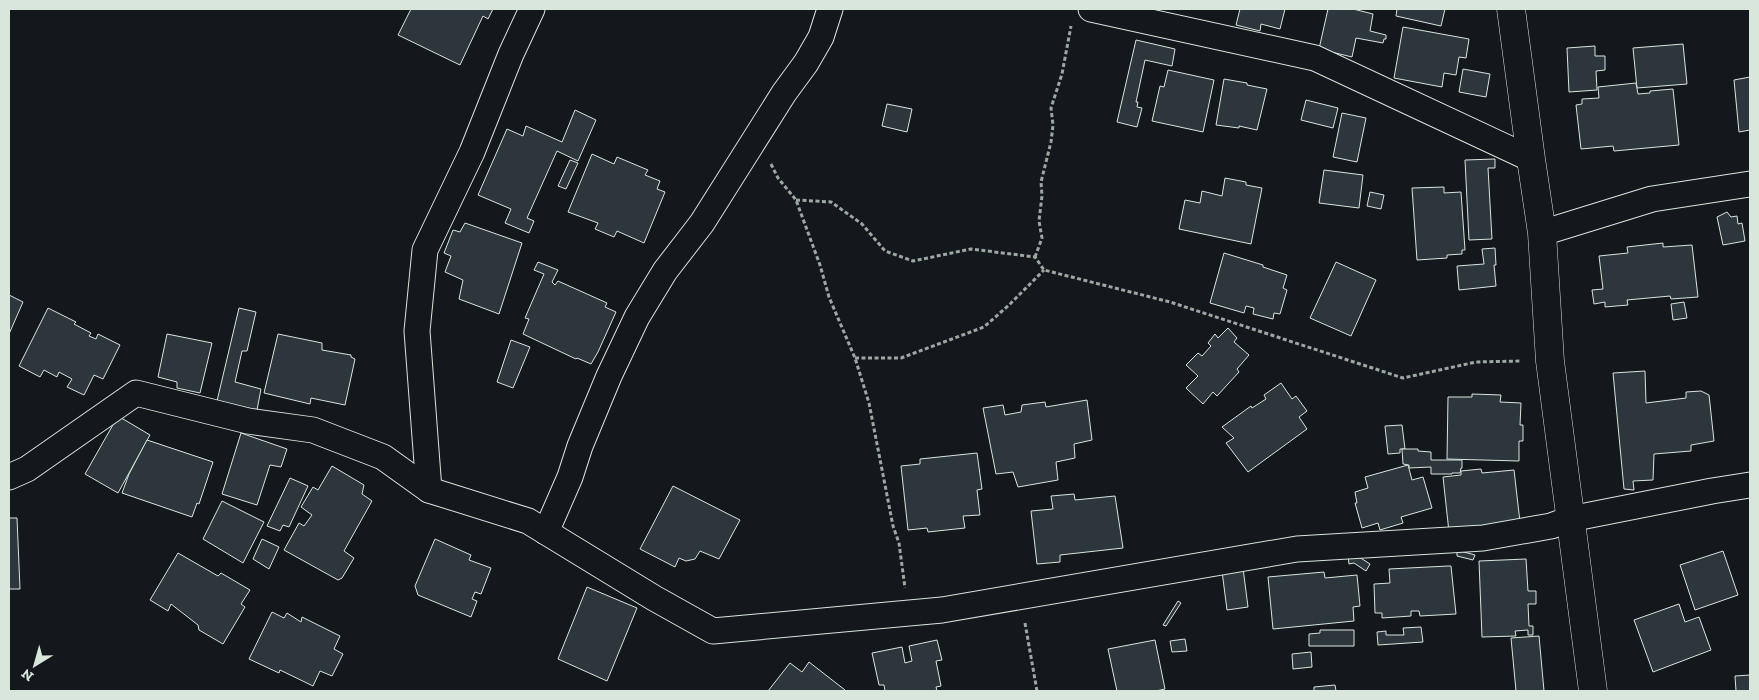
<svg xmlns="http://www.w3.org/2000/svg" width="1759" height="700" font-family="'Zilla Slab',serif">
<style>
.building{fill:#2c363c;stroke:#d8e6dc}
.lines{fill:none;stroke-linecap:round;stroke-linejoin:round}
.minor-casing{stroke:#d8e6dc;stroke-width:27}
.secondary-casing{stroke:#d8e6dc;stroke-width:29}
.path{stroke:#9da8a2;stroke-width:3;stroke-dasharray:4 2.5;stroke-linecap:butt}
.minor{stroke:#14181c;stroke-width:25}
.secondary{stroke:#14181c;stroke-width:28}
</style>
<rect width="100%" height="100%" fill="#14181c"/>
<!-- building -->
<g class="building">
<polygon points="411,9 493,9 488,19 483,16 460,65 398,35"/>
<polygon points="1240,9 1285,9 1280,29 1261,24 1260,31 1236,25"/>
<polygon points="1328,9 1353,9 1373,14 1370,31 1386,35 1386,39 1384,39 1383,43 1356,38 1352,57 1319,49"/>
<polygon points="1397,9 1445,9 1441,26 1396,16"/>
<polygon points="1403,27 1469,39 1466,58 1459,57 1456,75 1444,73 1442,87 1394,78"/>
<polygon points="1136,40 1175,49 1172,66 1145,60 1136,102 1138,102 1137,107 1142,108 1137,127 1117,122"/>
<polygon points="1683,44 1687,84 1637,88 1633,48"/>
<polygon points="1595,46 1595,56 1605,56 1605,70 1596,71 1597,90 1569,92 1567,48"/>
<polygon points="1463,69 1490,74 1486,97 1459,92"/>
<polygon points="1168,70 1214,80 1203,132 1152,121 1160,86 1164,87"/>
<polygon points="1750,77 1750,130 1739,132 1734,80"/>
<polygon points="1224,79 1247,83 1247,85 1267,89 1257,130 1239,126 1239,128 1216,125"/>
<polygon points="1636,83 1638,94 1650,93 1650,91 1673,89 1679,145 1614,151 1613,146 1581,149 1576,105 1582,104 1582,99 1599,98 1598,87"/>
<polygon points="1306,100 1338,108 1333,128 1301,120"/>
<polygon points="887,104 912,109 907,132 882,126"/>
<polygon points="575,110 596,120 578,161 557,151 527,218 534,221 529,233 505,223 511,209 478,195 507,129 523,136 526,126 562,142"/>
<polygon points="1342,113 1366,118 1357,162 1333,157"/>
<polygon points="592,154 614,164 617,157 648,170 645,175 660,181 657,189 665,192 644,243 617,231 614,237 595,229 598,223 568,212"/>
<polygon points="1495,159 1495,168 1488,168 1492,239 1469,240 1465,160"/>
<polygon points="570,160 578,163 566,189 558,186"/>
<polygon points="1324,170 1363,175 1359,208 1319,203"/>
<polygon points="1225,178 1246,182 1246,185 1262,188 1251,244 1179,229 1185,200 1200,203 1202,191 1222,196"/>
<polygon points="1444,187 1444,193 1461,192 1465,250 1462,250 1462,254 1447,255 1447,258 1417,260 1412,188"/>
<polygon points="1370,192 1384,195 1381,209 1367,206"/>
<polygon points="1727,212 1731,217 1737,216 1738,224 1742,223 1745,241 1723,245 1717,217"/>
<polygon points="465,223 522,243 499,314 459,299 463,280 445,272 451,256 444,253 453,230 460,232"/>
<polygon points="1663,243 1663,247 1692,245 1698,297 1671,299 1670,296 1627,300 1628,305 1605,307 1605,302 1594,304 1592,290 1603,289 1599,256 1628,253 1627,247"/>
<polygon points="1495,248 1496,265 1494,265 1496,286 1459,290 1457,266 1484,264 1482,249"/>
<polygon points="1224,253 1263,265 1263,267 1287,275 1283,288 1287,290 1280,314 1274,313 1273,319 1253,314 1254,308 1246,306 1244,313 1210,303"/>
<polygon points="538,262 558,270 552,282 555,285 558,281 607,303 605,307 616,312 598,352 591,364 577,358 576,359 523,334 529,319 525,318 544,274 534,270"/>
<polygon points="1336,262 1376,280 1351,336 1310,318"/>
<polygon points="9,295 23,302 9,334"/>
<polygon points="1684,302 1687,318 1673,320 1671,304"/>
<polygon points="48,308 76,322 74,324 91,333 89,336 96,339 98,334 120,345 103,379 94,375 84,395 67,387 72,379 59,372 57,377 44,370 40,377 19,366"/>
<polygon points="239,308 256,312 247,351 242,351 235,382 261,389 257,410 217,401"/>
<polygon points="1228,328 1237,338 1234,342 1249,355 1237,369 1239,372 1217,396 1213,392 1203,404 1186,388 1198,376 1186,365 1198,353 1202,356 1211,346 1208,343 1215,334 1218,338"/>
<polygon points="167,334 212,343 200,393 177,388 177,382 158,377"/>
<polygon points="278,334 322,343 322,350 351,355 351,357 355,359 345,405 311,398 310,404 264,393"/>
<polygon points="511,340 530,347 513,388 497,382"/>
<polygon points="1645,371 1646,403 1686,398 1686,392 1701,391 1709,395 1714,441 1691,445 1691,451 1654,454 1653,480 1633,481 1634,490 1624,489 1613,373"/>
<polygon points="1281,383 1292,399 1296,396 1307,411 1299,417 1307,429 1248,472 1226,443 1234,438 1222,427 1251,406 1252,408 1266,399 1264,395"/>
<polygon points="1472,394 1501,395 1500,402 1521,403 1520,425 1523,425 1523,441 1519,441 1519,461 1447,459 1448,397 1472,397"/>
<polygon points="1087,400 1092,440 1074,444 1075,458 1056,462 1058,480 1018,487 1013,472 996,474 983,408 1003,405 1005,415 1021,412 1022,405 1045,402 1046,407"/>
<polygon points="118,416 150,435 118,493 85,474"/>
<polygon points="1402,425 1405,449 1400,449 1400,453 1388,454 1385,426"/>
<polygon points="241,433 287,449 281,467 270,465 257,505 222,494"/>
<polygon points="147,440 213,462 199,504 197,503 192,517 122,493 129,474"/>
<polygon points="1402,449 1418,449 1418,451 1431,452 1431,460 1462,460 1462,468 1461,468 1460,473 1452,473 1452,474 1431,474 1431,467 1409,468 1409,465 1403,464"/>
<polygon points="977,453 982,489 977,490 980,515 963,516 965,528 928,532 927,528 908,530 901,466 920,464 920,459"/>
<polygon points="1408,465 1412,480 1423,477 1432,508 1401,517 1403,523 1380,530 1378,523 1362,528 1355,503 1357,503 1355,492 1368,488 1365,477"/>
<polygon points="332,466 364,485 362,494 372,501 344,551 354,558 342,578 338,580 284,550 299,523 304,526 312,515 301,507 313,487 318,490"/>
<polygon points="1481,469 1482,473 1514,470 1520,522 1449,532 1443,477 1461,475 1461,471"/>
<polygon points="290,478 308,486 289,527 283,525 280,531 267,526"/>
<polygon points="673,486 740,520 719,559 700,551 695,559 686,561 679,558 675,567 640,549"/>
<polygon points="1074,494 1075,500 1115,496 1123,548 1060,555 1060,562 1037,564 1031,511 1053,509 1051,496"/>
<polygon points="222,501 264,522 243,563 203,539"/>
<polygon points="9,518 17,518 20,589 9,589"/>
<polygon points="262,539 279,547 269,569 253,559"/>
<polygon points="435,539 471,555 469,560 491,568 481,594 475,592 472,599 477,601 471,617 418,595 415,586"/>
<polygon points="1457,550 1475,555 1473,560 1457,556"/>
<polygon points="1723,551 1738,595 1695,610 1680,565"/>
<polygon points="178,553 218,576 221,573 250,590 241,604 245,607 223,644 199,630 198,625 171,604 168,611 150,600"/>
<polygon points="1348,555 1356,555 1370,564 1366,571 1354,563 1349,564"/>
<polygon points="1526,559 1528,591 1536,591 1536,604 1528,604 1529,626 1533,626 1533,635 1528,635 1528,630 1515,631 1516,636 1482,637 1479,561"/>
<polygon points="1448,566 1451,566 1456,614 1420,616 1419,611 1411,611 1411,616 1382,618 1382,613 1375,613 1374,584 1390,583 1389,569"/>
<polygon points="1243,568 1248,607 1227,610 1222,571"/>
<polygon points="1324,572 1325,578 1357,575 1360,606 1353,607 1354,621 1273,629 1268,577"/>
<polygon points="587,587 637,608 607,681 558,659"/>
<polygon points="1178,601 1181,603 1166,626 1163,625"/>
<polygon points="1679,604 1685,622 1699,617 1711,650 1653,672 1634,620"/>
<polygon points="272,612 284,618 287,613 301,622 302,617 340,636 334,649 343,654 332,676 320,671 313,686 280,670 279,673 249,659"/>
<polygon points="1421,627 1423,642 1378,645 1377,632 1386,631 1386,635 1404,635 1403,628"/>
<polygon points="1320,630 1354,630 1354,646 1309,646 1309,634 1320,633"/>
<polygon points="1539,636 1544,691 1516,691 1511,638"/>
<polygon points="1185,639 1187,651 1172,652 1170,641"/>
<polygon points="937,640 942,660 936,661 941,686 936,687 937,691 885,691 884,685 879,685 872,653 902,647 905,663 912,661 909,646"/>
<polygon points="1155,640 1165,689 1156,691 1117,691 1108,649"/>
<polygon points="1311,652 1312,667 1293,669 1292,654"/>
<polygon points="809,662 845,690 844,691 768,691 790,663 802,672"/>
<polygon points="1750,675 1750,691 1736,691 1735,676"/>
<polygon points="1335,685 1336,691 1314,691 1314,687"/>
</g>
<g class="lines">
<defs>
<g id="minor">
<polyline points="1091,9 1315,58 1531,159"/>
<polyline points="1542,233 1652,199 1750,184"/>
<polyline points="9,477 27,469 136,393 248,421 313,430 383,457 429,490 528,521 654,598 713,631 942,610 1297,549 1483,538 1551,526 1570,519 1712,491 1750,485"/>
<polyline points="429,490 417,331 425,250 472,152 511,54 532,9"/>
<polyline points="546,532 570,477 580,446 609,376 637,317 665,271 702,223 784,93 806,63 821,37 830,9"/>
</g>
<polyline id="secondary" points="1511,9 1531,159 1542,233 1550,361 1593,691"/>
</defs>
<!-- minor casing -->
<use href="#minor" class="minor-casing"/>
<!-- secondary casing -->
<use href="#secondary" class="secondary-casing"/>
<!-- path -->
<g class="path">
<polyline points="771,164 778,178 796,200 820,265 829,297 855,358 869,403 893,526 899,543 905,588"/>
<polyline points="796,200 831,202 862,224 885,251 913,261 971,249 1035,257 1044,270 1170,302 1403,378 1476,362 1521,361"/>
<polyline points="1035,257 1042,238 1039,221 1042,196 1041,182 1051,142 1053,125 1051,108 1062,74 1071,26"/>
<polyline points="855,358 901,358 984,327 1009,305 1044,270"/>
<polyline points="1025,623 1037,691"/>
</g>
<!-- minor -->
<use href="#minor" class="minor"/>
<!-- secondary -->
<use href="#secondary" class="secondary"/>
</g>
<!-- border -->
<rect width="1759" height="700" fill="none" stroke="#d8e6dc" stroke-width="20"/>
<!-- north arrow -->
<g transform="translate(35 665) rotate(217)" stroke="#14181c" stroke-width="4" paint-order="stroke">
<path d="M0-4L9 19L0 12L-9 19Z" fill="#d8e6dc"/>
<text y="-8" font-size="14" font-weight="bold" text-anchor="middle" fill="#d8e6dc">N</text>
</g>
</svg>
